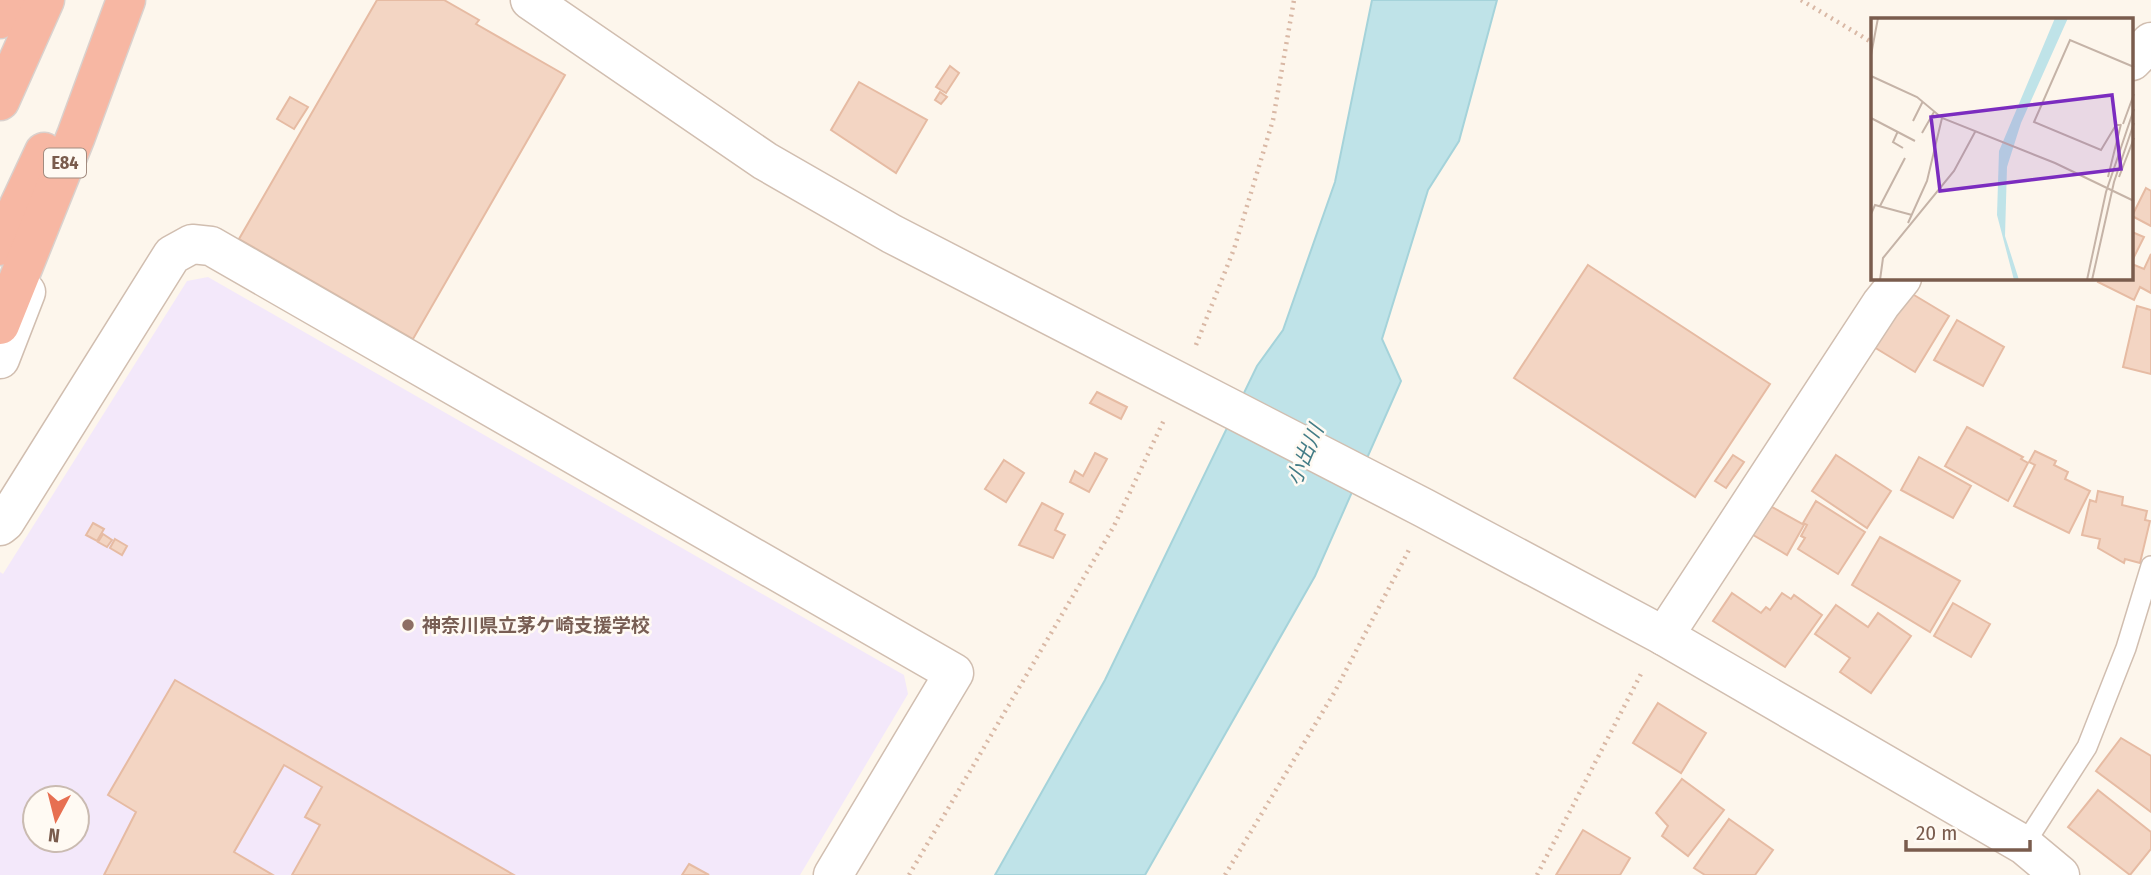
<svg xmlns="http://www.w3.org/2000/svg" width="2151" height="875" font-family="'Fira Sans Condensed','Noto Sans JP',sans-serif">
<style>
.education{fill:#f3e8fa;fill-rule:evenodd}
.water{fill:#bfe3e8;stroke:#a5d3da;stroke-width:2}
.building{fill:#f3d5c3;stroke:#e6bba3;stroke-width:2}
.lines{fill:none;stroke-linecap:round;stroke-linejoin:round}
.service-casing{stroke:#d1beb0;stroke-width:22}
.minor-casing{stroke:#d1beb0;stroke-width:41}
.tertiary-casing{stroke:#d1beb0;stroke-width:41}
.motorway-casing{stroke:#dad1cd;stroke-width:41}
.path{stroke:#d9b8a5;stroke-width:4.5;stroke-dasharray:2 5;stroke-linecap:butt}
.service{stroke:#fff;stroke-width:19}
.minor{stroke:#fff;stroke-width:38}
.tertiary{stroke:#fff;stroke-width:38}
.motorway{stroke:#f7b7a3;stroke-width:38}
.education-dot{fill:#8d6e63;stroke:#fffaf3;stroke-width:2.5}
.labels{text-anchor:middle;stroke-width:5;stroke-linejoin:round;paint-order:stroke}
.shield{fill:#fffaf3;stroke:#a28b7f;stroke-width:2}
.shield-label{font-size:18px;font-weight:bold;fill:#7a5c4d}
.education-label{font-size:19px;font-weight:bold;fill:#785e54;stroke:#fffaf3;text-anchor:start}
.water-label{font-size:21px;font-style:italic;fill:#437c86;stroke:#fffaf3}
.inset-road{fill:none;stroke:#c5b3a7;stroke-width:2}
.view{fill:#7b2cbf;fill-opacity:0.15;stroke:#7b2cbf;stroke-width:3.5}
.inset-edge{fill:none;stroke:#7a5c4d;stroke-width:3.5}
</style>
<rect width="100%" height="100%" fill="#fdf6ec"/>
<!-- education -->
<path class="education" d="M 208,277 L 904,675 L 908,694 L 800,875 L 0,875 L 0,572 L 3,574 L 187,281 ZM 35,798 L 77,798 L 77,840 L 35,840 Z"/>
<!-- water -->
<polygon class="water" points="1372,0 1497,0 1459,141 1428,190 1382,339 1401,381 1315,576 1145,875 995,875 1105,680 1257,366 1283,330 1335,182"/>
<!-- building -->
<g class="building">
<polygon points="377,0 444,0 479,20 476,24 565,75 413,339 239,239"/>
<polygon points="950,66 959,73 946,93 936,87"/>
<polygon points="859,82 927,120 896,173 831,130"/>
<polygon points="940,92 947,97 941,104 935,100"/>
<polygon points="290,97 308,107 294,129 277,119"/>
<polygon points="2146,188 2151,191 2151,226 2132,216"/>
<polygon points="2132,232 2144,237 2132,261"/>
<polygon points="2151,254 2151,293 2140,287 2134,300 2098,282 2100,278 2132,278 2132,264 2144,269"/>
<polygon points="1588,265 1770,384 1695,497 1514,378"/>
<polygon points="1909,292 1949,316 1915,372 1869,344"/>
<polygon points="2137,306 2151,310 2151,374 2123,367"/>
<polygon points="1957,320 2004,347 1983,386 1934,360"/>
<polygon points="1097,392 1127,407 1121,419 1090,403"/>
<polygon points="1967,427 2023,457 2021,459 2028,463 2008,501 1945,466"/>
<polygon points="2035,451 2056,461 2054,465 2068,472 2065,479 2090,491 2069,533 2014,506 2035,465 2029,462"/>
<polygon points="1095,453 1107,459 1089,492 1070,482 1075,471 1083,476"/>
<polygon points="1733,455 1744,462 1726,488 1715,481"/>
<polygon points="1836,455 1891,491 1867,528 1812,491"/>
<polygon points="1919,457 1971,486 1953,518 1901,490"/>
<polygon points="1004,460 1024,473 1006,502 985,489"/>
<polygon points="2098,491 2123,497 2122,505 2147,511 2145,520 2150,521 2140,563 2125,559 2124,563 2098,548 2100,539 2082,535 2090,500 2096,502"/>
<polygon points="1816,501 1865,532 1838,574 1798,549 1805,538 1801,536 1807,525 1803,523"/>
<polygon points="1042,503 1063,514 1055,530 1065,535 1053,558 1019,545"/>
<polygon points="1765,503 1804,525 1787,555 1748,532"/>
<polygon points="93,523 104,529 97,541 86,535"/>
<polygon points="103,534 112,540 107,547 98,542"/>
<polygon points="1880,537 1960,581 1930,632 1852,585"/>
<polygon points="115,539 127,546 122,555 110,548"/>
<polygon points="1732,593 1761,613 1766,607 1770,610 1782,593 1791,599 1794,595 1822,615 1785,667 1713,621"/>
<polygon points="1953,603 1990,624 1971,657 1934,636"/>
<polygon points="1836,605 1868,627 1878,613 1911,636 1871,693 1840,672 1850,658 1815,634"/>
<polygon points="175,680 514,875 292,875 320,825 305,817 322,787 284,765 234,852 273,875 104,875 136,812 108,795"/>
<polygon points="1658,703 1706,733 1681,773 1633,743"/>
<polygon points="2121,738 2151,756 2151,812 2096,771"/>
<polygon points="1682,779 1724,810 1688,856 1662,836 1668,826 1656,813"/>
<polygon points="2098,790 2151,832 2151,849 2130,875 2068,827"/>
<polygon points="1729,819 1773,850 1755,875 1705,875 1694,868"/>
<polygon points="1583,830 1630,858 1620,875 1556,875"/>
<polygon points="689,864 709,875 682,875"/>
</g>
<g class="lines">
<defs>
<polyline id="service" points="2024,845 2087,747 2126,648 2151,566"/>
<g id="minor">
<polyline points="2132,61 2151,42"/>
<polyline points="0,359 26,292"/>
<polyline points="0,526 5,522 172,255 192,244 211,246 954,673 833,875"/>
<polyline points="1664,636 1881,304 1902,278"/>
</g>
<polyline id="tertiary" points="530,0 765,161 892,234 1424,508 1664,636 2024,845 2060,875"/>
<g id="motorway">
<polyline points="0,19 10,0"/>
<polyline points="0,101 45,0"/>
<polyline points="0,246 44,152"/>
<polyline points="0,325 76,136 126,0"/>
</g>
</defs>
<!-- service casing -->
<use href="#service" class="service-casing"/>
<!-- minor casing -->
<use href="#minor" class="minor-casing"/>
<!-- tertiary casing -->
<use href="#tertiary" class="tertiary-casing"/>
<!-- motorway casing -->
<use href="#motorway" class="motorway-casing"/>
<!-- path -->
<g class="path">
<polyline points="1801,0 1873,43"/>
<polyline points="1196,345 1234,249 1273,120 1294,0"/>
<polyline points="909,875 1114,526 1164,420"/>
<polyline points="1225,875 1334,693 1411,546"/>
<polyline points="1537,875 1643,670"/>
</g>
<!-- service -->
<use href="#service" class="service"/>
<!-- minor -->
<use href="#minor" class="minor"/>
<!-- tertiary -->
<use href="#tertiary" class="tertiary"/>
<!-- motorway -->
<use href="#motorway" class="motorway"/>
</g>
<!-- markers -->
<circle class="education-dot" cx="408" cy="625" r="7"/>
<g class="labels">
<!-- shield labels -->
<rect class="shield" x="44" y="148.5" width="42" height="29" rx="5"/>
<g class="shield-label">
<text x="65" y="169">E84</text>
</g>
<!-- education labels -->
<g class="education-label">
<text x="422" y="632">神奈川県立茅ケ崎支援学校</text>
</g>
<!-- water labels -->
<g class="water-label">
<text transform="translate(1305 455) rotate(-67)" y="7">小出川</text>
</g>
</g>
<!-- overview -->
<g transform="translate(1871 18)">
<rect width="262" height="262" fill="#fdf6ec"/>
<path d="M 184,0 L 197,0 L 150,105 L 136,149 L 134,218 L 148,262 L 143,262 L 126,197 L 128,133 Z" fill="#bfe3e8"/>
<path class="inset-road" d="M 0,37 L 7,0M 0,58 L 46,79 L 71,100 L 184,145 L 263,183M 0,100 L 44,123M 42,103 L 52,83M 252,106 L 263,76M 250,107 L 245,107 L 230,132 L 163,104 L 199,22 L 263,49M 27,113 L 22,124 L 32,130M 51,115 L 63,94M 237,159 L 250,106M 248,159 L 263,120M 9,188 L 34,140M 0,196 L 4,187 L 41,197M 37,205 L 56,163 L 71,100M 9,262 L 12,240 L 83,153 L 104,114M 216,262 L 235,174 L 263,91M 221,262 L 243,164 L 263,105"/>
<path class="view" d="M 241,77 L 250,151 L 69,173 L 60,99 Z"/>
<rect width="262" height="262" class="inset-edge"/>
</g>
<!-- north arrow -->
<g transform="translate(56 819) rotate(187)"><circle r="33" fill="#fffaf3" stroke="#cabbb1" stroke-width="2"/>
<path d="M0-5L12 26L0 18L-12 26Z" fill="#e76f51"/>
<text y="-10" font-size="19" font-weight="bold" text-anchor="middle" fill="#7a5c4d">N</text>
</g>
<!-- scale -->
<path d="M1906 840v10h124v-10" fill="none" stroke="#7a5c4d" stroke-width="3.5"/>
<text x="1916" y="840" font-size="21" fill="#7a5c4d" stroke="#fffaf3" stroke-width="5" paint-order="stroke">20 m</text>
</svg>
